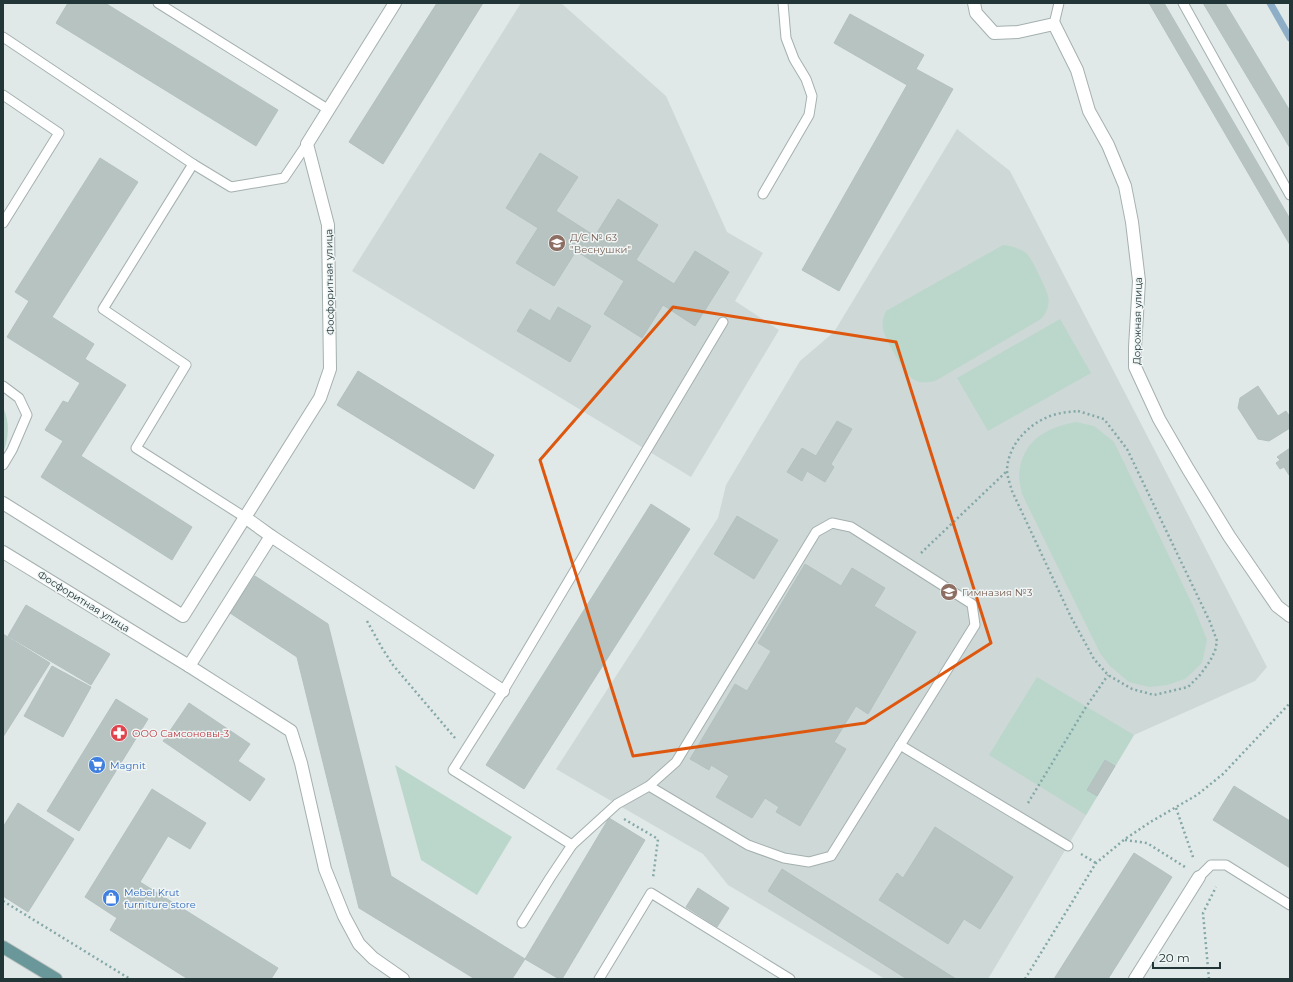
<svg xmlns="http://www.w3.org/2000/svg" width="1293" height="982" font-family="Montserrat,sans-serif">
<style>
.built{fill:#ced8d7}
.green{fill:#bbd7cb}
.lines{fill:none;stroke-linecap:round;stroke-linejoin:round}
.stream{stroke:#8eaec7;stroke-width:7}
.building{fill:#b6c3c1;stroke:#b3c1c0}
.lane-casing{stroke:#a4b0af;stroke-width:11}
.street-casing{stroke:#a4b0af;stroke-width:14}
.primary-casing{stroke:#bdc3c3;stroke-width:14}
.path{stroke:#84a8a7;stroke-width:2.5;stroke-dasharray:2 3;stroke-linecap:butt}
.lane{stroke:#fff;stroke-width:9}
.street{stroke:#fff;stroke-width:12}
.primary{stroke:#6a9799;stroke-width:12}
.marked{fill:none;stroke:#de570e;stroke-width:3;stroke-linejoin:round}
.labels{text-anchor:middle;stroke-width:3;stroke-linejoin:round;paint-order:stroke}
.education-label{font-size:10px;fill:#785e54;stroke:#f0f6f5;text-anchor:start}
.street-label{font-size:10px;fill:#233637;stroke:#f0f6f5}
.health-label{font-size:10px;fill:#be3a42;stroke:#f0f6f5;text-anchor:start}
.shop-label{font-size:10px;fill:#366cbe;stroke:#f0f6f5;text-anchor:start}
</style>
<rect width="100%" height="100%" fill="#e0e9e7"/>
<!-- built -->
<g class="built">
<polygon points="521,3 561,3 666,96 727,232 763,253 735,301 779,330 691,477 352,271"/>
<polygon points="957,129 1010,171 1267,667 1255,681 1134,735 988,979 885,979 728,885 703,854 556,769 718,518 726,485 800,361 834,332"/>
</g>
<!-- green -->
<g class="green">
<path d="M 1003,245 C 1011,246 1020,248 1027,254 C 1032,259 1046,288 1048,296 C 1050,304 1047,313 1041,319 L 937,380 C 929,383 920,384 913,379 C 906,375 884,338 883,329 C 882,323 883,317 886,311 Z"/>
<polygon points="1060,319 1091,373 988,431 957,378"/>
<path d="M 3,407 C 10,422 9,438 3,453 Z"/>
<path d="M 1076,422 L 1094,426 L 1114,442 L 1195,610 L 1207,640 L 1202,663 L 1185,679 L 1167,685 L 1149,687 L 1129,682 L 1109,665 L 1100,653 L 1022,494 C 1021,488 1019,481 1019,475 C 1022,441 1045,428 1076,422 Z"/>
<polygon points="1037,677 1134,735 1086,815 989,755"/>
<polygon points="395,765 512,837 477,895 421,860"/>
</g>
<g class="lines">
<!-- stream -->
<polyline class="stream" points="1270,3 1290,38"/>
</g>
<!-- building -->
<g class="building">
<polygon points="68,3 105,3 278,110 256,146 56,23"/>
<polygon points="437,3 483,3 383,164 349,142"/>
<polygon points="1149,3 1164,3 1290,219 1290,245"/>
<polygon points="1203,3 1225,3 1290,111 1290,148"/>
<polygon points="850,14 924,55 916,69 953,89 839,291 802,270 907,85 834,43"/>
<polygon points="540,153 578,177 556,211 595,236 618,199 658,225 636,260 674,284 695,251 729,272 695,326 663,305 642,338 604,314 624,281 576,251 554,286 516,263 538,228 506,208"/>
<polygon points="100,158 138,182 52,317 94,344 85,359 126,385 81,456 192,527 172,560 41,477 63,441 45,430 63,401 68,403 80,383 7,337 29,301 15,292"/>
<polygon points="558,307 591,326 570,362 517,331 530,309 550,321"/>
<polygon points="358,371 494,455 474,489 337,405"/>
<polygon points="1258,386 1278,416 1286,411 1290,417 1290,428 1269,441 1258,439 1238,408 1240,398"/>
<polygon points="837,421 852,429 831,464 834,467 825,482 807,471 802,481 787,472 802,448 816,456"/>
<polygon points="1290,448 1290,474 1289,475 1284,467 1280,469 1276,463 1280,460 1277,457"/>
<polygon points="651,504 690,529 524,789 486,765"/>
<polygon points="737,516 778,540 754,579 714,554"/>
<polygon points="805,564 841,586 852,568 885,588 874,606 916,632 868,714 856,706 834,742 846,749 800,826 776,812 779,807 765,798 752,818 716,797 729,776 711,765 709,770 690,759 735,684 747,691 771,651 758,643"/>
<polygon points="255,576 328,624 391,876 525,959 512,979 475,979 359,908 297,657 230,613"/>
<polygon points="26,605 110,654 91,685 8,636"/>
<polygon points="3,634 50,663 3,737"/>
<polygon points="52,666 91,687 63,737 24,716"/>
<polygon points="116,699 148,719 79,831 47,811"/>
<polygon points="189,703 250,744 238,761 265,779 250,801 163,741"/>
<polygon points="1105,760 1115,766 1097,796 1087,790"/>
<polygon points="1234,786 1290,821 1290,868 1213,820"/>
<polygon points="152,789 206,823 190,849 168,836 140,882 278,968 271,979 188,979 110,930 117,918 85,897"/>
<polygon points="18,803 74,839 28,912 3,896 3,827"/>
<polygon points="609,818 645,840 562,979 559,979 525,959"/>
<polygon points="935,827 1013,877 980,929 964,919 948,944 879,900 897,873 903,878"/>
<polygon points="1134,853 1172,877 1108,979 1054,979"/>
<polygon points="782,869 956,979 907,979 768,891"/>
<polygon points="698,888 729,908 717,927 686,907"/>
</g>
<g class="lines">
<defs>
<g id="lane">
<polyline points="158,3 329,110"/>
<polyline points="1183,3 1290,195"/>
<polyline points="1054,24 1059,3"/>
<polyline points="3,37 193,164 103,309 186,365 136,448 246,518"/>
<polyline points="3,95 59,133 3,223"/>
<polyline points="193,164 231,187 284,178 307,144"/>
<polyline points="763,194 809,115 812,96 806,79 794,59 786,38 783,3"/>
<polyline points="3,386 19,398 27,415 12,450 3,465"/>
<polyline points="900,745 1068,846"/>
<polyline points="572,845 453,770 503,691 723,322"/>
<polyline points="1199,877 1211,865 1226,865 1290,905"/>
<polyline points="522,923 550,878 572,845 617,804 649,786 676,762 816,532 832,523 851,527 972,604 975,625 831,856 809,862 784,858 748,845 649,786"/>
<polyline points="599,979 651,893 790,979"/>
</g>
<g id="street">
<polyline points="974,3 976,13 994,33 1018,32 1054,24 1077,70 1089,111 1108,145 1125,186 1132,222 1139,281 1135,347 1135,367 1159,419 1188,469 1229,536 1277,606 1290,616"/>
<polyline points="3,503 183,616 320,398 330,369 328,225 307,144 395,3"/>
<polyline points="246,518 271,536 503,691"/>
<polyline points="3,552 189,666 291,731 301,763 325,869 344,916 359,944 373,958 403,979"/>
<polyline points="189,666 271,536"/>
<polyline points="1135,979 1199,877"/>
</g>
<polyline id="primary" points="3,947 56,979"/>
</defs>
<!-- lane casing -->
<use href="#lane" class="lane-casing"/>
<!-- street casing -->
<use href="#street" class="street-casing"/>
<!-- primary casing -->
<use href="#primary" class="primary-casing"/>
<!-- path -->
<g class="path">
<path d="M 1078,411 L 1104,419 L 1127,449 L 1210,622 L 1217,641 L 1215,651 L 1210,661 L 1200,675 L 1188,687 L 1154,695 L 1132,689 L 1108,675 L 1094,659 L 1071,617 L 1012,491 C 1010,484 1007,476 1007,470 C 1008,443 1032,420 1057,414 C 1064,412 1071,412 1078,411 Z"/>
<polyline points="921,553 1007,471"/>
<polyline points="367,621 382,648 393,665 455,738"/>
<polyline points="1028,803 1086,707 1108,675"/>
<polyline points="1176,808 1194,860"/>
<polyline points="624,819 658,839 653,878"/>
<polyline points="1125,840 1147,843 1185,867"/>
<polyline points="1081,854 1096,863"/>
<polyline points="3,901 130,979"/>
<polyline points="1025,979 1096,863 1125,839 1152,821 1197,795 1223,774 1290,703"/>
<polyline points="1209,979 1203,913 1216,887"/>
</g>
<!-- lane -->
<use href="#lane" class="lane"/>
<!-- street -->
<use href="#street" class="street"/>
<!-- primary -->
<use href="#primary" class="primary"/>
</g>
<!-- marked area -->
<path class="marked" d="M 673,307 L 896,342 L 991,643 L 865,723 L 633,756 L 540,460 Z"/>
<!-- icons -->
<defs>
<symbol id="school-disc" viewBox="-11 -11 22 22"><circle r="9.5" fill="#8d6e63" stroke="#f0f6f5"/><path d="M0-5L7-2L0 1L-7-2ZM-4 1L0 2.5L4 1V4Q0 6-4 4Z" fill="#fff"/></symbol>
<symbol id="pharmacy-disc" viewBox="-11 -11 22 22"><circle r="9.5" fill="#e0444e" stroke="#f0f6f5"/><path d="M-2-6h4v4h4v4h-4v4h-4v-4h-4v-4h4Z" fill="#fff"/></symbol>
<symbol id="supermarket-disc" viewBox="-11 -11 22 22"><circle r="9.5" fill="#3f7fe0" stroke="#f0f6f5"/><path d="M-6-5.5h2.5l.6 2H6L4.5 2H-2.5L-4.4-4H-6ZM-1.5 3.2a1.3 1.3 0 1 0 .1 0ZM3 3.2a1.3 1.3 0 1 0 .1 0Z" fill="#fff"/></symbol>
<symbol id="shop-disc" viewBox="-11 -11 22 22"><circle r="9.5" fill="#3f7fe0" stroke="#f0f6f5"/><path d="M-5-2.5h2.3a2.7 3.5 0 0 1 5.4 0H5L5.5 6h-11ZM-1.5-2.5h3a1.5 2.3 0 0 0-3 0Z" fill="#fff"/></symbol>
</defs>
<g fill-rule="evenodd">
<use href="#school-disc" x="547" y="233" width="20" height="20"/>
<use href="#school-disc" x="939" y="582" width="20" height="20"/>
<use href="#pharmacy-disc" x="109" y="723" width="20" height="20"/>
<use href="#supermarket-disc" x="87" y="755" width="20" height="20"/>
<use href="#shop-disc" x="101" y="888" width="20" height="20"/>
</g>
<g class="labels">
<!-- education labels -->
<g class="education-label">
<text x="570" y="241">Д/С № 63<tspan x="570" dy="12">"Веснушки"</tspan></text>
<text x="962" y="596">Гимназия №3</text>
</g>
<!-- street labels -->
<g class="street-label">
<text transform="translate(329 282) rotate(-91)" y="4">Фосфоритная улица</text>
<text transform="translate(1137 321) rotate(-89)" y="4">Дорожная улица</text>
<text transform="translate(84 601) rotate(32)" y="4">Фосфоритная улица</text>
</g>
<!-- health labels -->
<g class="health-label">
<text x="132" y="737">ООО Самсоновы-3</text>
</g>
<!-- shop labels -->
<g class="shop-label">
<text x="110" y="769">Magnit</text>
<text x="124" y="896">Mebel Krut<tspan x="124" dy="12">furniture store</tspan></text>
</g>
</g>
<!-- border -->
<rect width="1293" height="982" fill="none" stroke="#233637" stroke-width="8"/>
<!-- scale -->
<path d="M1153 962v6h67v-6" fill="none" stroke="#233637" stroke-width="2"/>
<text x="1159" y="962" font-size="12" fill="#233637" stroke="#f0f6f5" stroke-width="3" paint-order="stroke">20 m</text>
</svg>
